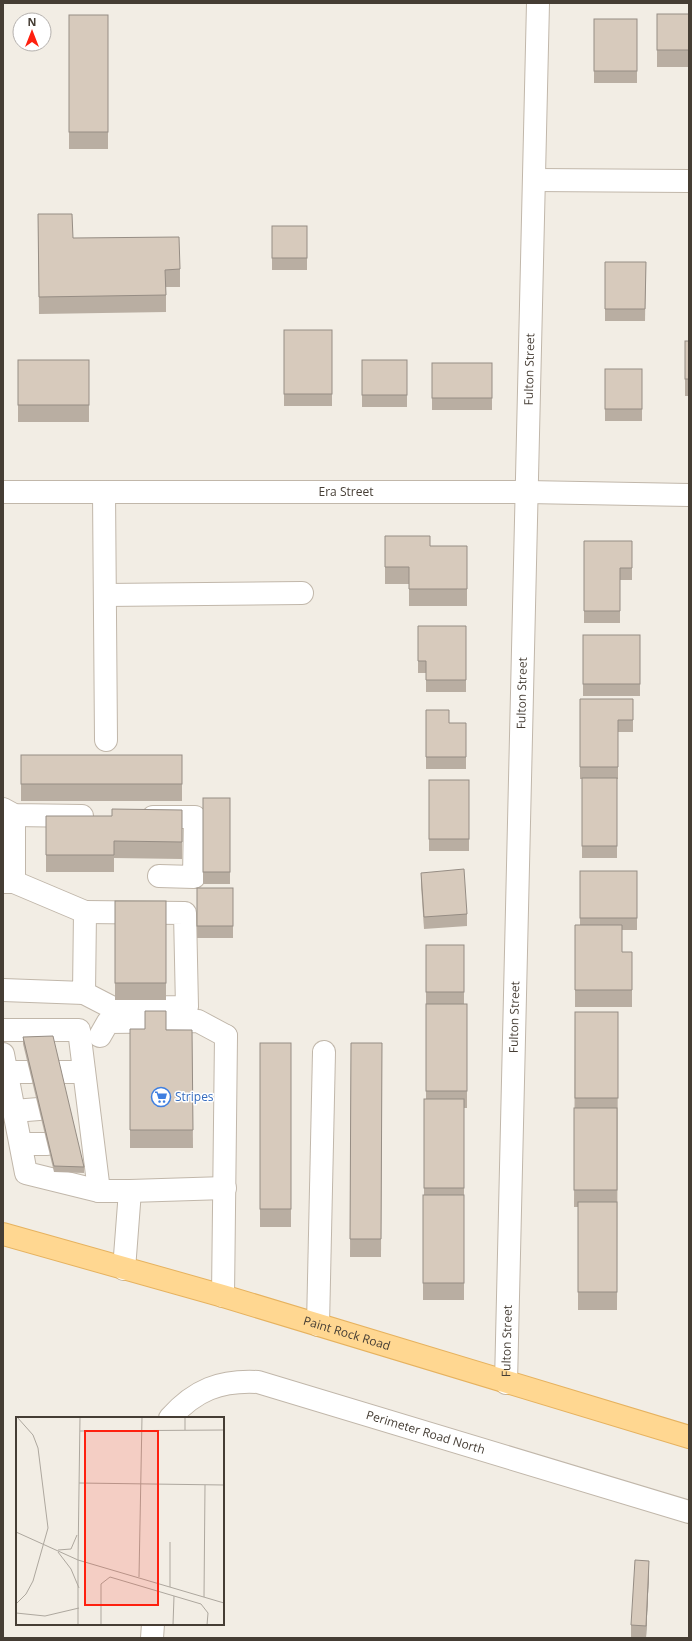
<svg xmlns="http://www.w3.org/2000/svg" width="692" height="1641" font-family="'Open Sans',sans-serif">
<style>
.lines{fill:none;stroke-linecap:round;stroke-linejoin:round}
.minor-casing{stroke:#c1b7aa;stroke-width:24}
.major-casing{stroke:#e6b25f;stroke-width:24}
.minor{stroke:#fff;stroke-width:22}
.major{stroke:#ffd791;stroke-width:22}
.wall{fill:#b9aea2}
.shaded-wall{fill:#968d84}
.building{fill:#d7cabc;stroke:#968d84}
.labels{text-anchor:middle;stroke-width:3;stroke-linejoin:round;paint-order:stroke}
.street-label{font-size:12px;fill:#453d34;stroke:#fff}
.shop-label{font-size:12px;fill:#366cbe;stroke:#fff;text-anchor:start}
.inset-road{fill:none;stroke:#ada79e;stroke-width:1}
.view{fill:#fe200f;fill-opacity:0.15;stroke:#fe200f;stroke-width:2}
.inset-edge{fill:none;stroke:#453d34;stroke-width:2}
</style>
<rect width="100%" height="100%" fill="#f2ede4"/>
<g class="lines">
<defs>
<g id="minor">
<polyline points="534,180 689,181"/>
<path id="s1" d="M 3,492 L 527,492 L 689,495"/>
<polyline points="104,492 106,740"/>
<polyline points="105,595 302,593"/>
<polyline points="3,809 14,815 82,816"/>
<polyline points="153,817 195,817 194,877 159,876"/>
<polyline points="3,882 14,882 14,815"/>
<polyline points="3,990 84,993 85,912 14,882"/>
<polyline points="84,993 113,1008 187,1007 185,913 85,912"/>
<polyline points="3,1030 79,1030 99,1191"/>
<polyline points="100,1036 108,1022 198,1021 226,1036"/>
<polyline points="3,1054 26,1173 99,1191 130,1191 124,1269"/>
<polyline points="6,1072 30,1072"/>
<polyline points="60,1072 84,1072"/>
<polyline points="14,1111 39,1109"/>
<polyline points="21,1144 47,1144"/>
<polyline points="130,1191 225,1188"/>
<polyline points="223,1296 226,1036"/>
<polyline points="318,1325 324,1052"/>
<path id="s2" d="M 506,1383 L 538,3"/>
<path id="s3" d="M 170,1418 C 195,1390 220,1380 258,1382 L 689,1512"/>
<polyline points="152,1638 153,1624"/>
</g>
<g id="major">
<path id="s4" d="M 3,1234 L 223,1296 L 689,1437"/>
</g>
</defs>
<!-- minor casing -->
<use href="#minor" class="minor-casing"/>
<!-- major casing -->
<use href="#major" class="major-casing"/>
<!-- minor -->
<use href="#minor" class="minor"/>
<!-- major -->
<use href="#major" class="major"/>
</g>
<!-- wall -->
<g class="wall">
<rect x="657" y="14" width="32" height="53"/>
<rect x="69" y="15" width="39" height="134"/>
<rect x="594" y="19" width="43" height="64"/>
<polygon points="38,214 73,238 180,269 180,287 166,287 166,312 39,314"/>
<rect x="272" y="226" width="35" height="44"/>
<polygon points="605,262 646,262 645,321 605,321"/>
<rect x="284" y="330" width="48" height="76"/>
<rect x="685" y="341" width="4" height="55"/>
<rect x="18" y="360" width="71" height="62"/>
<rect x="362" y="360" width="45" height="47"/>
<rect x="432" y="363" width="60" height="47"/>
<rect x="605" y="369" width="37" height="52"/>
<polygon points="385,536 430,546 467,546 467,606 409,606 409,584 385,584"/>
<polygon points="584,541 632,541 632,580 620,580 620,623 584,623"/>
<polygon points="418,626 466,626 466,692 426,692 426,673 418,673"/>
<rect x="583" y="635" width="57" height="61"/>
<polygon points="580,699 633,699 633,732 618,732 618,779 617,779 617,858 582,858 582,779 580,779"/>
<polygon points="426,710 449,723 466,723 466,769 426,769"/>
<rect x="21" y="755" width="161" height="46"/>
<rect x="429" y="780" width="40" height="71"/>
<rect x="203" y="798" width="27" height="86"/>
<polygon points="182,810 182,859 114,858 114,872 46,872 46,816 112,816"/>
<polygon points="580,871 637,871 637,930 622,930 622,952 632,952 632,1007 575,1007 575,925 580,925"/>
<polygon points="421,873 467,914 467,926 424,929 421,885"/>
<rect x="197" y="888" width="36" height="50"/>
<rect x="115" y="901" width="51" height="99"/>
<polygon points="426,945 464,945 464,1004 467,1004 467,1108 464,1108 464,1300 423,1300 423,1195 424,1195 424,1099 426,1099"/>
<polygon points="575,1012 618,1012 617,1310 578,1310 578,1207 574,1207"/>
<polygon points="130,1029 192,1030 193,1148 130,1148"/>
<polygon points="23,1037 84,1167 84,1173 54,1172 23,1044"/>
<rect x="260" y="1043" width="31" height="184"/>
<polygon points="351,1043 382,1043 381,1257 350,1257"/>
<polygon points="649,1573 646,1638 631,1637 631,1625"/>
</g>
<!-- shaded-wall -->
<polygon class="shaded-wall" points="649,1561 649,1573 646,1638 646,1626"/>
<!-- building -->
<g class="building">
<rect x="657" y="14" width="32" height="36"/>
<rect x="69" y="15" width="39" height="117"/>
<rect x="594" y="19" width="43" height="52"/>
<polygon points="38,214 72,214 73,238 179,237 180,269 165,270 166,295 39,297"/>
<rect x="272" y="226" width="35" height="32"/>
<polygon points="605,262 646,262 645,309 605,309"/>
<rect x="284" y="330" width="48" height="64"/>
<rect x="685" y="341" width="4" height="38"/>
<rect x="18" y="360" width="71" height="45"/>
<rect x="362" y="360" width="45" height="35"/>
<rect x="432" y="363" width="60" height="35"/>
<rect x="605" y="369" width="37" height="40"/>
<polygon points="385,536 430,536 430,546 467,546 467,589 409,589 409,567 385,567"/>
<polygon points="584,541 632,541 632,568 620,568 620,611 584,611"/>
<polygon points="418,626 466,626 466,680 426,680 426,661 418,661"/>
<rect x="583" y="635" width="57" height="49"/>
<polygon points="580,699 633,699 633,720 618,720 618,767 580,767"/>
<polygon points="426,710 449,710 449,723 466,723 466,757 426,757"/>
<rect x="21" y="755" width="161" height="29"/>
<rect x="582" y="778" width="35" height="68"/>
<rect x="429" y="780" width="40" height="59"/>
<rect x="203" y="798" width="27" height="74"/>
<polygon points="112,809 182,810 182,842 114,841 114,855 46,855 46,816 112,816"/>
<polygon points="464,869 467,914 424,917 421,873"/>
<rect x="580" y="871" width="57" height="47"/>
<rect x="197" y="888" width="36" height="38"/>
<rect x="115" y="901" width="51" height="82"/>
<polygon points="575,925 622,925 622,952 632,952 632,990 575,990"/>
<rect x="426" y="945" width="38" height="47"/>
<rect x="426" y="1004" width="41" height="87"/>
<polygon points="145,1011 166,1011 166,1030 192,1030 193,1130 130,1130 130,1029 145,1029"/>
<rect x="575" y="1012" width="43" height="86"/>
<polygon points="53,1036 84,1167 54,1166 23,1037"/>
<rect x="260" y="1043" width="31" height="166"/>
<polygon points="351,1043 382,1043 381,1239 350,1239"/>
<rect x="424" y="1099" width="40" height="89"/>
<rect x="574" y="1108" width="43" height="82"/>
<rect x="423" y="1195" width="41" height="88"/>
<rect x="578" y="1202" width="39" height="90"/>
<polygon points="635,1560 649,1561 646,1626 631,1625"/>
</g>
<!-- icons -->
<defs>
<symbol id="supermarket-ring" viewBox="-11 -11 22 22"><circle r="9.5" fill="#fff" stroke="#3f7fe0" stroke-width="1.5"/><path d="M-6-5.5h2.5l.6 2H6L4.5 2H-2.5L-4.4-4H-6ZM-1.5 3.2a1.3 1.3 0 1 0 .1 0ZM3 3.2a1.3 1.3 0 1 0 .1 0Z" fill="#3f7fe0"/></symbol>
</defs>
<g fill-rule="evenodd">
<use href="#supermarket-ring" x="150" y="1086" width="22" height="22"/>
</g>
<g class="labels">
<!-- street labels -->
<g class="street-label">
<text dy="4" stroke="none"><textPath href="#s2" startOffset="1014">Fulton Street</textPath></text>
<text dy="4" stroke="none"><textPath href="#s1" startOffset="343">Era Street</textPath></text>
<text dy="4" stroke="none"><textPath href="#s2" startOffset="690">Fulton Street</textPath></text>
<text dy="4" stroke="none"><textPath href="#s2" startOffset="366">Fulton Street</textPath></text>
<text dy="4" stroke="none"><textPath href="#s4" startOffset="358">Paint Rock Road</textPath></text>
<text dy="4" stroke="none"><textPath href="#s2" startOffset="42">Fulton Street</textPath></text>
<text dy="4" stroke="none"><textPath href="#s3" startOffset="274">Perimeter Road North</textPath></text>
</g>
<!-- shop labels -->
<g class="shop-label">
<text x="175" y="1101">Stripes</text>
</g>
</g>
<!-- overview -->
<g transform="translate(16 1417)">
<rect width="208" height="208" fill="#f2ede4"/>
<path class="inset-road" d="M 169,13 L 169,0M 64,14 L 208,13M 63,66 L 208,68M 0,115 L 62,143 L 208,186M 42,133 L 55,132 L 61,118M 42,135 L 55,152 L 63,171M 62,143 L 64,0M 123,160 L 126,0M 154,170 L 154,125M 188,180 L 189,68M 0,187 L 10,177 L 17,164 L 32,111 L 22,31 L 17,18 L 1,0M 0,196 L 29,199 L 63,191M 62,208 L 62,143M 85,208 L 85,167 L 94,160 L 185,187 L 192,196 L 191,208M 157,208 L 158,179"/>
<path class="view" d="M 69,14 L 142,14 L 142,188 L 69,188 Z"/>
<rect width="208" height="208" class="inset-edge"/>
</g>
<!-- border -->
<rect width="692" height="1641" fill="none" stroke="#453d34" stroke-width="8"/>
<!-- north arrow -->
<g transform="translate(32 32)"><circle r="19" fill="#ffffff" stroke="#b5b1ae"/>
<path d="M0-3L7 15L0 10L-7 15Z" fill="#fe200f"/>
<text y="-6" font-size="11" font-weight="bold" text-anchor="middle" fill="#453d34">N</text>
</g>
</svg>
